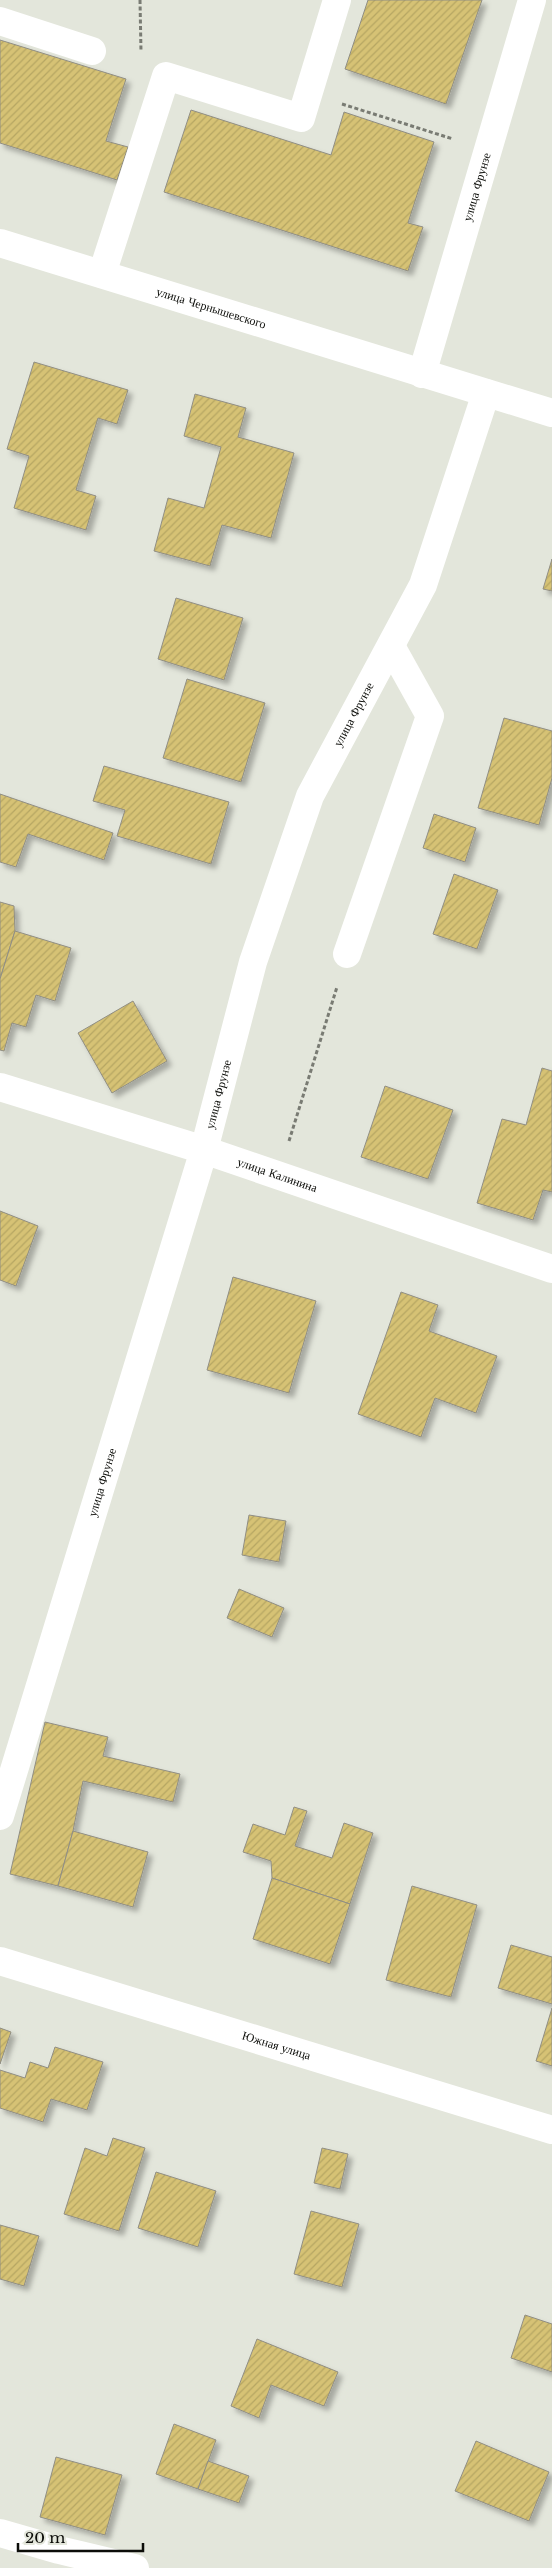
<svg xmlns="http://www.w3.org/2000/svg" width="552" height="2568" font-family="'Libre Baskerville',serif">
<style>
.building{fill:url(#building-hatch);stroke:#908e84;filter:url(#shadow)}
.lines{fill:none;stroke-linecap:round;stroke-linejoin:round}
.path{stroke:#797b73;stroke-width:3;stroke-dasharray:4 2.5;stroke-linecap:butt}
.minor{stroke:#fff;stroke-width:28}
.labels{text-anchor:middle;stroke-width:5;stroke-linejoin:round;paint-order:stroke}
.street-label{font-size:12px;fill:#0c0d09;stroke:#e3e6db}
</style>
<defs>
<pattern id="building-hatch" width="6" height="6" patternUnits="userSpaceOnUse" patternTransform="scale(1.25)"><rect width="6" height="6" fill="#d6c274"/><path d="M-1 1l2-2M0 6l6-6M5 7l2-2" fill="none" stroke="#b6a663"/></pattern>
<filter id="shadow"><feDropShadow dx="4.5" dy="4.5" stdDeviation="2.5" flood-color="#0004"/></filter>
</defs>
<rect width="100%" height="100%" fill="#e3e6db"/>
<!-- building -->
<g class="building">
<polygon points="368,0 482,0 446,104 345,69"/>
<polygon points="0,40 126,79 106,141 128,147 117,180 0,143"/>
<polygon points="191,110 331,155 344,112 434,142 408,223 423,227 408,271 164,192"/>
<polygon points="34,362 128,390 117,424 98,418 76,490 96,496 86,530 14,508 29,456 7,449"/>
<polygon points="195,394 246,408 238,437 294,453 271,538 222,525 210,566 154,551 168,498 204,508 221,447 184,436"/>
<polygon points="552,559 552,591 543,589"/>
<polygon points="176,598 243,618 224,680 158,659"/>
<polygon points="187,679 265,703 241,782 163,758"/>
<polygon points="504,718 552,731 552,778 539,825 478,808"/>
<polygon points="104,766 229,802 211,864 117,836 125,810 93,801"/>
<polygon points="0,794 113,833 104,860 28,834 16,867 0,862"/>
<polygon points="434,814 476,828 465,862 423,848"/>
<polygon points="454,874 498,890 477,949 433,934"/>
<polygon points="0,902 14,906 15,931 0,979"/>
<polygon points="15,931 71,948 55,1001 36,995 26,1027 12,1023 4,1051 0,1050 0,979"/>
<polygon points="133,1001 167,1061 112,1093 78,1033"/>
<polygon points="542,1068 552,1071 552,1192 543,1190 533,1220 477,1203 502,1119 526,1125"/>
<polygon points="385,1086 453,1110 428,1179 361,1157"/>
<polygon points="0,1211 38,1226 16,1286 0,1280"/>
<polygon points="233,1277 316,1301 289,1393 207,1370"/>
<polygon points="401,1292 438,1305 429,1331 497,1356 476,1413 435,1398 421,1437 358,1414"/>
<polygon points="249,1515 286,1521 279,1562 242,1555"/>
<polygon points="239,1589 284,1608 272,1637 227,1618"/>
<polygon points="45,1722 108,1737 103,1756 180,1774 173,1802 83,1781 73,1831 58,1886 10,1874"/>
<polygon points="294,1807 307,1811 295,1846 332,1858 344,1823 373,1833 350,1904 272,1878 271,1861 243,1852 253,1824 285,1835"/>
<polygon points="73,1831 148,1852 133,1907 58,1886"/>
<polygon points="272,1878 350,1904 330,1964 253,1939"/>
<polygon points="412,1886 477,1905 451,1997 386,1980"/>
<polygon points="511,1945 552,1957 552,2004 498,1988"/>
<polygon points="552,2008 552,2066 536,2061"/>
<polygon points="0,2028 11,2032 0,2064"/>
<polygon points="55,2047 103,2062 87,2110 51,2099 43,2122 0,2108 0,2070 25,2078 30,2062 48,2068"/>
<polygon points="113,2138 145,2148 119,2231 64,2214 85,2148 107,2156"/>
<polygon points="322,2148 348,2154 340,2189 314,2183"/>
<polygon points="156,2172 216,2191 198,2247 138,2228"/>
<polygon points="311,2211 359,2224 342,2287 294,2274"/>
<polygon points="0,2225 39,2236 24,2286 0,2279"/>
<polygon points="525,2315 552,2324 552,2372 511,2358"/>
<polygon points="257,2339 338,2372 324,2406 271,2385 259,2418 231,2406"/>
<polygon points="174,2424 216,2440 198,2489 156,2474"/>
<polygon points="476,2441 549,2472 529,2521 455,2491"/>
<polygon points="56,2457 122,2475 105,2535 40,2517"/>
<polygon points="208,2461 249,2476 239,2503 198,2489"/>
</g>
<g class="lines">
<!-- path -->
<g class="path">
<polyline points="140,0 141,52"/>
<polyline points="342,104 453,139"/>
<polyline points="289,1141 337,987"/>
</g>
<!-- minor -->
<g class="minor">
<polyline points="0,21 92,51"/>
<path id="s1" d="M 0,243 L 552,413"/>
<polyline points="102,274 166,76 301,118 337,0"/>
<path id="s2" d="M 422,374 L 532,0"/>
<polyline points="347,954 430,716 391,646"/>
<path id="s3" d="M 0,1087 L 204,1150 L 552,1269"/>
<path id="s4" d="M 0,1816 L 204,1150 L 253,962 L 310,796 L 423,585 L 486,393"/>
<path id="s5" d="M 0,1961 L 552,2130"/>
<polyline points="0,2533 59,2550 135,2568"/>
</g>
</g>
<g class="labels">
<!-- street labels -->
<g class="street-label">
<text dy="4" stroke="none"><textPath href="#s2" startOffset="195">улица Фрунзе</textPath></text>
<text dy="4" stroke="none"><textPath href="#s1" startOffset="221">улица Чернышевского</textPath></text>
<text dy="4" stroke="none"><textPath href="#s4" startOffset="1159">улица Фрунзе</textPath></text>
<text dy="4" stroke="none"><textPath href="#s4" startOffset="754">улица Фрунзе</textPath></text>
<text dy="4" stroke="none"><textPath href="#s3" startOffset="291">улица Калинина</textPath></text>
<text dy="4" stroke="none"><textPath href="#s4" startOffset="349">улица Фрунзе</textPath></text>
<text dy="4" stroke="none"><textPath href="#s5" startOffset="289">Южная улица</textPath></text>
</g>
</g>
<!-- scale -->
<path d="M18 2543v8h125v-8" fill="none" stroke="#0c0d09" stroke-width="2.5"/>
<text x="25" y="2543" font-size="15" fill="#0c0d09" stroke="#e3e6db" stroke-width="4" paint-order="stroke">20 m</text>
</svg>
